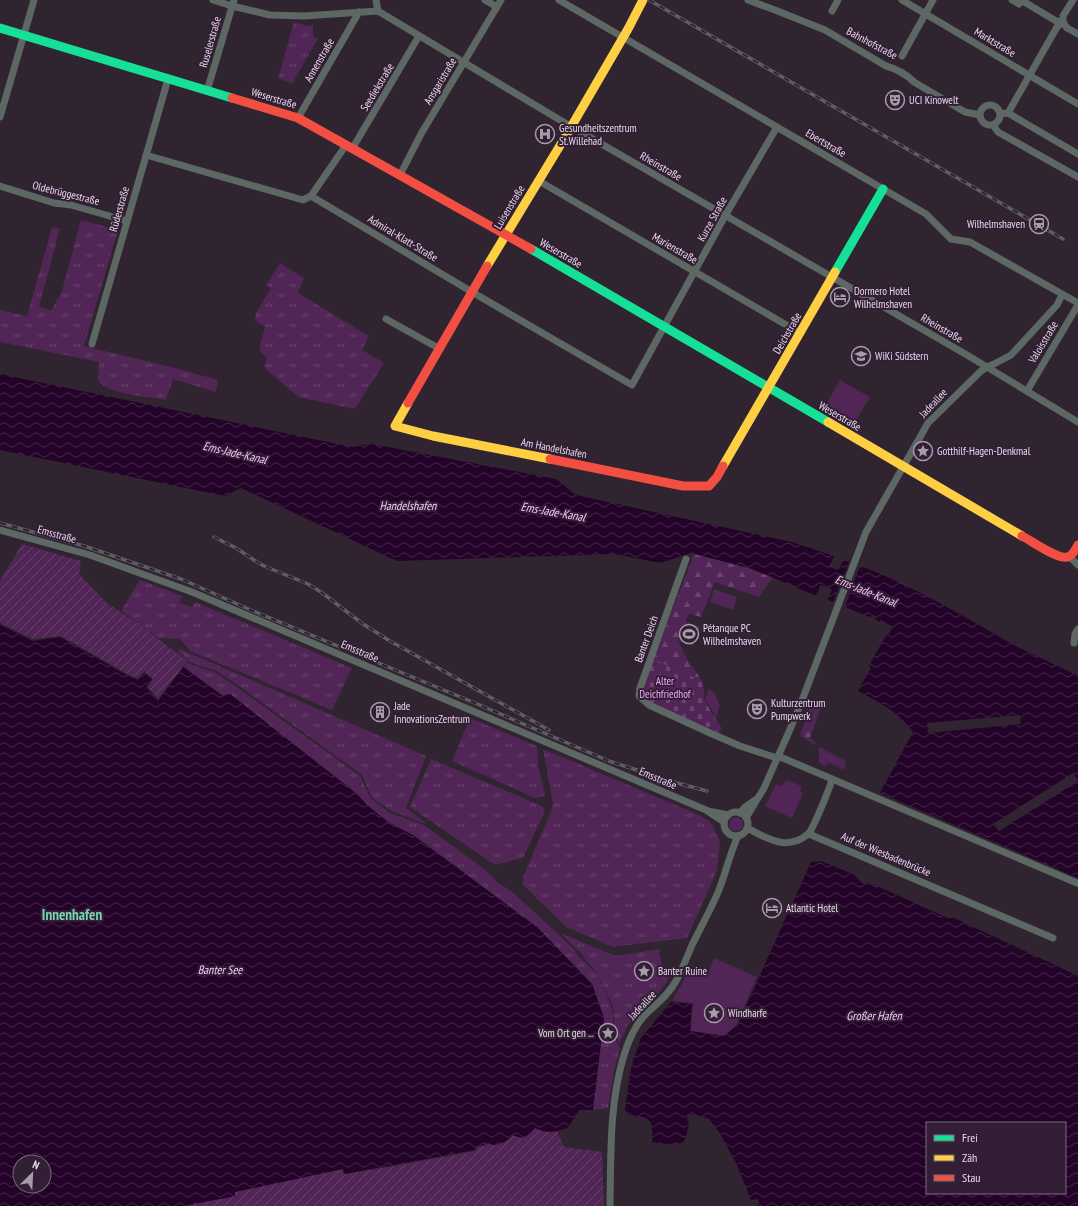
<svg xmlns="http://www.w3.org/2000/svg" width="1078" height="1206" font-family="'PT Sans Narrow',sans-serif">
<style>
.grass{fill:url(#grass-tufts)}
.forest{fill:url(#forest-firs)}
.cemetery{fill:url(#cemetery-stones)}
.park{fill:#512556}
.garden{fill:url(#garden-furrows)}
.water{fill:url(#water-waves);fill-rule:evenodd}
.pier{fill:#2f2430}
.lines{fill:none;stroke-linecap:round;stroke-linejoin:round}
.street{stroke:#5d6764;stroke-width:7}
.fast{stroke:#16e098;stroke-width:9}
.slow{stroke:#ffcf43;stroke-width:9}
.jam{stroke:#f24e42;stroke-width:9}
.rail-casing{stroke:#5e5e62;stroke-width:3.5}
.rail{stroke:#331f35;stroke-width:2;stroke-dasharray:6;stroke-linecap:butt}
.labels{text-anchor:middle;stroke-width:4;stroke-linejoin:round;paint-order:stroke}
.street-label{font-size:11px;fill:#e8dbea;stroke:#331f35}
.poi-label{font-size:11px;fill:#e8dbea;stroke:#331f35;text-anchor:start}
.park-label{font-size:11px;fill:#f4a9fe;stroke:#331f35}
.water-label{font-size:12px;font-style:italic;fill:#f6c8fb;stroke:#331f35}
.district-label{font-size:15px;font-weight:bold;fill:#79d3b1;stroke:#331f35}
</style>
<defs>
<pattern id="grass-tufts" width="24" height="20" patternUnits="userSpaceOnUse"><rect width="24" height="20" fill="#512556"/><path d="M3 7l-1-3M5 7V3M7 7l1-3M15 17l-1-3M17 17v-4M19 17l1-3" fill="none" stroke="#6a446e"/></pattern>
<pattern id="forest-firs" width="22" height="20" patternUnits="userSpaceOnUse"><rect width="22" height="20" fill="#512556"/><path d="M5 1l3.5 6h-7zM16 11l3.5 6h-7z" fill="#6a446e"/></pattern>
<pattern id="cemetery-stones" width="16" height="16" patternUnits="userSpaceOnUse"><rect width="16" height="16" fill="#512556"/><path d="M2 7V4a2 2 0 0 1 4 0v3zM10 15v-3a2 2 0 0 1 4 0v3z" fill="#6a446e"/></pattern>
<pattern id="garden-furrows" width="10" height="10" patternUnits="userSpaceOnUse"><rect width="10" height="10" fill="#512556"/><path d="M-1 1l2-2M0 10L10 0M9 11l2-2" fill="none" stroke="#6a446e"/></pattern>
<pattern id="water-waves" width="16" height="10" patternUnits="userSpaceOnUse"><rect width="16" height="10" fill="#240329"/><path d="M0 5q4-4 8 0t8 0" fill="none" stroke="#442748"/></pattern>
</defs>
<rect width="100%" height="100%" fill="#2f2430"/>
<!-- grass -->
<g class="grass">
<polygon points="294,22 308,26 313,25 313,36 318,38 292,84 278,78"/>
<path d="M 81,220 L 118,230 L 84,346 L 175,368 L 218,380 L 216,392 L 173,379 L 166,400 C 149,397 109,394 98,381 L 99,362 L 0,342 L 0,310 L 27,316 L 52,227 L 60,229 L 39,306 L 51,311 L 62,291 Z"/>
<polygon points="280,263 304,278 298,293 369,336 362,350 384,363 355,409 298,397 264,367 267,359 259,350 265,327 255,320 256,313 271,288 266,285"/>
<polygon points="140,580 182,596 180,603 192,607 195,602 352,668 332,710 190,651 180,639 159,638 121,611"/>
<polygon points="180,649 426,756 406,808 426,823 425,824 392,811 372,798 362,775 242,688 217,671 189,662 189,660 178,651"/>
<polygon points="187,662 192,665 214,672 234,685 360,776 371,799 390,813 424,825 487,871 497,882 510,890 529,907 574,949 579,957 597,974 610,1003 613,1015 613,1029 614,1036 620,1048 615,1067 608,1108 593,1110 604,1018 592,984 537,927 415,836 388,822 367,805 357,794 230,694 223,696 184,667"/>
<polygon points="470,718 537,746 538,765 545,795 542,797 535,798 452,761"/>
<polygon points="543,749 697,814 709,821 713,826 720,841 717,871 687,938 613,947 566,927 523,885 523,877 550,814 553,804"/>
<polygon points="431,759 542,806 545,811 523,858 495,865 410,807"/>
<circle cx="736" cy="824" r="7"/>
<polygon points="560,933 616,956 659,949 662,966 672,972 665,985 653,999 640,1010 628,1025 619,1044 614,1030 614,1012 612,1004 596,972 585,959 580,952"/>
</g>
<!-- forest -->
<g class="forest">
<polygon points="694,554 749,568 773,577 759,597 715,582 701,617 689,614 678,640 687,659 703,682 704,700 721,727 720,733 642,688"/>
<polygon points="813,701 822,705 810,738 816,743 814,745 800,735"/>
<polygon points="820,747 829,752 825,761 829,764 825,766 819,762 819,748"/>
</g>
<!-- cemetery -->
<polygon class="cemetery" points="653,659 703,682 704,700 721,727 720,733 650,704 641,696 642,688"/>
<!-- park -->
<g class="park">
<polygon points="840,380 870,397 853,426 824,408"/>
<polygon points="714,589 737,597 733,610 710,602"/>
<polygon points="685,622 700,627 693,646 679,641"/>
<polygon points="709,689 715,694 720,706 716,717 705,699"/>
<polygon points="829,752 846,761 844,770 825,761"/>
<polygon points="786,780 802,786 800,791 803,793 792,818 765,806 776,784 782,786"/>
<polygon points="714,958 757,977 736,1025 724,1036 691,1031 693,1003 672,1001 689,971 692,971 702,976 704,972 708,974"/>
</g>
<!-- garden -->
<g class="garden">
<polygon points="22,544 81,561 79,574 108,604 145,628 170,648 188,660 158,699 148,687 153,679 144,671 138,678 131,676 61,636 33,639 0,623 0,581"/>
<path d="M 535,1128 L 545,1132 L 557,1130 L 564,1147 L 602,1152 L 604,1206 L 184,1206 L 235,1196 L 235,1192 L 343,1169 L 344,1174 L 395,1166 L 475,1151 L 477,1147 L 484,1146 L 488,1143 C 498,1148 506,1142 513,1135 C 525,1141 526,1137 535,1128 Z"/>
</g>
<!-- water -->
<g class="water">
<path d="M 0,374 L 352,447 L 372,444 L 556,479 L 576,495 L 792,542 L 834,556 L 829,567 L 838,570 L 843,561 L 847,561 C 908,582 962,616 1018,647 C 1038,657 1058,666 1078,676 L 1078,780 L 1073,773 L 993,824 L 999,831 L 1078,781 L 1078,878 L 880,793 L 913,732 C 898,711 880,703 858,691 L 871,668 L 869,665 L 887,634 L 888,635 L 893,627 L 881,620 L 879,622 L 874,618 L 875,616 L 873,615 L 870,617 L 845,607 L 849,596 L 837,592 L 833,602 L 828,600 L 832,589 L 820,585 L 817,596 L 749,568 L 691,553 L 660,563 L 615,554 L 397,561 L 241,488 L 225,496 L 0,450 ZM 1020,715 L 1021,724 L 928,733 L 927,723 Z"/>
<path d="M 0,625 L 33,641 L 60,637 L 130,677 L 138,680 L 144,673 L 152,679 L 146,687 L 158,701 L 183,667 L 223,696 L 230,694 L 357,794 L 367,805 L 388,822 L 414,836 L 537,927 L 592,984 L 604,1018 L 593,1110 L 579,1110 L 568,1128 C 554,1132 549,1134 535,1128 C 526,1137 525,1140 513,1135 C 506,1142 498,1148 488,1143 L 484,1145 L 477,1146 L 475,1150 L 344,1174 L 343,1169 L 235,1192 L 235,1196 L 184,1206 L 0,1206 ZM 20,1162 L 44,1162 L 44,1186 L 20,1186 Z"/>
<path d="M 821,861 L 853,874 L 862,883 L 877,886 L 948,918 L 955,918 C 995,938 1037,956 1078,976 L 1078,1206 L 758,1206 L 757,1205 L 759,1203 L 758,1199 L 751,1200 L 736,1163 L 719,1132 L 709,1119 L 701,1116 L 688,1114 L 687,1121 L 689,1122 C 688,1128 687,1137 684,1141 C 679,1147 659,1143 652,1142 C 653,1119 652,1117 628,1115 L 625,1110 L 630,1074 L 633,1061 L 641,1038 L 671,1002 L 692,1004 L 690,1031 L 724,1036 L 737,1026 L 811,862 ZM 927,1123 L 1065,1123 L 1065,1193 L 927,1193 Z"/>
</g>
<!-- pier -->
<polygon class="pier" points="850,560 861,564 844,607 843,607 846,598 838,594 835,604 833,603"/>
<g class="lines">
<!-- street -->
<g class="street">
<polyline points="213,0 232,6 270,15 304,16 378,11 560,120 967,355 1078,422"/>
<polyline points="376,0 378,11"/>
<polyline points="485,0 497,7"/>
<polyline points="559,0 926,214 951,239 970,242 1078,303"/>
<path d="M 748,0 L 775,10 L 825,30 L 886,66 C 897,69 906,74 914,82 L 958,108 L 965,112 L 980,115"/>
<polyline points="902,0 1078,104"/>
<polyline points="1012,0 1019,4 1022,0"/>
<polyline points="1021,0 1056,21 1063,22 1067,28 1078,34"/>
<polyline points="832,11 838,0"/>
<polyline points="902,56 933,0"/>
<polyline points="207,91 234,0"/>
<circle cx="990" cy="115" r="10"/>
<polyline points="1008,113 1057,27 1063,22 1063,16 1073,0"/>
<polyline points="1000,114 1008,113 1078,154"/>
<polyline points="0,117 34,0"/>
<polyline points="298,118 359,12"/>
<polyline points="993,125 998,132 1078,177"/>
<polyline points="352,149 419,36"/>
<polyline points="146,155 303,200 311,196 472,292 632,385 725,216 777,127"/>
<polyline points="400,175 421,134 501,0"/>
<polyline points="539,181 800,333"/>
<polyline points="0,186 54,203 71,205 127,221"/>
<polyline points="311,196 346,145"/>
<polyline points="386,319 440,349"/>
<polyline points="92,344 168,79"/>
<polyline points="1027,391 1078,305"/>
<polyline points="0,530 90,555 192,592 706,810 724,822"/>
<polyline points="1070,557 1078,565"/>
<polyline points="686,559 640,688 639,696 649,705 710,733 740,746 777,758"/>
<polyline points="1074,643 1075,634 1078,629"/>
<polyline points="778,756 1077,883"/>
<polyline points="708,811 728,815"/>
<circle cx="736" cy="824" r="12"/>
<polyline points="740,813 745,807 755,800"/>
<polyline points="746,818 764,788 788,734 801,703 866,532 928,423 981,371 987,367 994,364 1011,355 1057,305 1062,295"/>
<path d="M 747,828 C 757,833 768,840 779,842 C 789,844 800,841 808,834 C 813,830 829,789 832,780"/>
<polyline points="809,834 1053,938"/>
<path d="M 610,1206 C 611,1156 609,1104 624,1055 C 628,1042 634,1028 643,1017 C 655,1005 668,996 676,981 C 682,970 687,957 692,945 C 701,927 711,909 719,890 C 726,872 730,853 738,836"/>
</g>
<!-- fast -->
<g class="fast">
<polyline points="0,28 232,98"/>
<polyline points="531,249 828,422"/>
<polyline points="835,272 883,189"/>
</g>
<!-- slow -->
<g class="slow">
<polyline points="487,266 567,134 628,29 643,0"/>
<polyline points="408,403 395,426 433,436 550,459"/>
<polyline points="828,422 1022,536"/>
<polyline points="723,466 835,272"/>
</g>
<!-- jam -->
<g class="jam">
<polyline points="232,98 298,118 531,249"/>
<polyline points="408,403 487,266"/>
<polyline points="550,459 683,486 709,486 717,477 723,466"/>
<path d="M 1022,536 C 1032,541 1058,560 1068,557 C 1073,555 1076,549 1078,545"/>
</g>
<defs>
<g id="rail">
<polyline points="649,0 1063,239"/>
<polyline points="0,523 84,546 181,579 253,611 475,703 609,761 677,783 707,791"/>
<polyline points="214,537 236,548 254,560 264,566 308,584 321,592 363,624 390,641 549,730"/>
</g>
</defs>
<!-- rail casing -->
<use href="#rail" class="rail-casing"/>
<!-- rail -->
<use href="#rail" class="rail"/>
</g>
<!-- icons -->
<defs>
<symbol id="theatre-ring" viewBox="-11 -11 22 22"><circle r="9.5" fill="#331f35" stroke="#a79ba9" stroke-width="1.5"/><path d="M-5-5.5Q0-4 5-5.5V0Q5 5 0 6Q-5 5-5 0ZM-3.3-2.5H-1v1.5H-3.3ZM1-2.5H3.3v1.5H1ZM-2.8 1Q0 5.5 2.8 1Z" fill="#a79ba9"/></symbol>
<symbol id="hospital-ring" viewBox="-11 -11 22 22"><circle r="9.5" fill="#331f35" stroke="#a79ba9" stroke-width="1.5"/><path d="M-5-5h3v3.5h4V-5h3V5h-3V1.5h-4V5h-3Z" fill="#a79ba9"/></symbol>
<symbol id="station-ring" viewBox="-11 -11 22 22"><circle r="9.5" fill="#331f35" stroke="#a79ba9" stroke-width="1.5"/><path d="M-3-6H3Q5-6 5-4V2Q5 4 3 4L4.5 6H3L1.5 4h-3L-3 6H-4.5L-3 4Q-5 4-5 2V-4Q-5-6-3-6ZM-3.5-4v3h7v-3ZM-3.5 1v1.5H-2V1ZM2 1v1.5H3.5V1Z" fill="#a79ba9"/></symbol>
<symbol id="hotel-ring" viewBox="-11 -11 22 22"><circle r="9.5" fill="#331f35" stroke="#a79ba9" stroke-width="1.5"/><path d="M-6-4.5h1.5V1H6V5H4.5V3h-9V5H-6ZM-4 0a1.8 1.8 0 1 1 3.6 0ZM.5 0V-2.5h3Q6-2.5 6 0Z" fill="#a79ba9"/></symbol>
<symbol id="school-ring" viewBox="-11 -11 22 22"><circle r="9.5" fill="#331f35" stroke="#a79ba9" stroke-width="1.5"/><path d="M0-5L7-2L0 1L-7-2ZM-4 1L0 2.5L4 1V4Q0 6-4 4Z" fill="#a79ba9"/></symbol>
<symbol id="sight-ring" viewBox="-11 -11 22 22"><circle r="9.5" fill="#331f35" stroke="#a79ba9" stroke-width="1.5"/><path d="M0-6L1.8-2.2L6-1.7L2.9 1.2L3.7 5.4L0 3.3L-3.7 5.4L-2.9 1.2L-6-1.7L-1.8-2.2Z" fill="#a79ba9"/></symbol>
<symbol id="stadium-ring" viewBox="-11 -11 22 22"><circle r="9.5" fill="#331f35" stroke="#a79ba9" stroke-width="1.5"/><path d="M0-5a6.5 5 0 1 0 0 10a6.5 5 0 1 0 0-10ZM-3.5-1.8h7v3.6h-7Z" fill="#a79ba9"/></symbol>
<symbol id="building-ring" viewBox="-11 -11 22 22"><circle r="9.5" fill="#331f35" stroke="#a79ba9" stroke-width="1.5"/><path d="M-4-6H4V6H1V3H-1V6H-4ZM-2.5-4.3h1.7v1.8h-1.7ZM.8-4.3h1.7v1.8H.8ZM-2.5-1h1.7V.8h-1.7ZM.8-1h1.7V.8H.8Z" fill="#a79ba9"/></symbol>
</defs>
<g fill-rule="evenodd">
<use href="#theatre-ring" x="884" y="89" width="22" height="22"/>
<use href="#hospital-ring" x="534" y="123" width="22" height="22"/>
<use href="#station-ring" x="1028" y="213" width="22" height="22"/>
<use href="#hotel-ring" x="829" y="286" width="22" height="22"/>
<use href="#school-ring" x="850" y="345" width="22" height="22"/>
<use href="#sight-ring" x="912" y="440" width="22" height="22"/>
<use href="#stadium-ring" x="678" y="623" width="22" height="22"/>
<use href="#theatre-ring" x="746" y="698" width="22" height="22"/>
<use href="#building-ring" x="369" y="701" width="22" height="22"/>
<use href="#hotel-ring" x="761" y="897" width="22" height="22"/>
<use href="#sight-ring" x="633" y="960" width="22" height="22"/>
<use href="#sight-ring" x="703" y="1002" width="22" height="22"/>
<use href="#sight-ring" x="597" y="1022" width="22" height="22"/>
</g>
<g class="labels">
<!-- street labels -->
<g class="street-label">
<text transform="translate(210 42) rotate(-74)" y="4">Ruselerstraße</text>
<text transform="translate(995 42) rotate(31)" y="4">Marktstraße</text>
<text transform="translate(872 43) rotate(28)" y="4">Bahnhofstraße</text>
<text transform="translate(319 60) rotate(-60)" y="4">Annenstraße</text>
<text transform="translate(440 81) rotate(-59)" y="4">Ansgaristraße</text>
<text transform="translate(377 87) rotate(-59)" y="4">Seediekstraße</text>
<text transform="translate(274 98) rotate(17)" y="4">Weserstraße</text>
<text transform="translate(826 143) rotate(30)" y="4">Ebertstraße</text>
<text transform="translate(661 166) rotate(30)" y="4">Rheinstraße</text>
<text transform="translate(66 193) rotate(14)" y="4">Oldebrüggestraße</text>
<text transform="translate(509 207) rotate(-59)" y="4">Luisenstraße</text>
<text transform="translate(119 209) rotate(-74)" y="4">Rüderstraße</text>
<text transform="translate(712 219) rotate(-61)" y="4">Kurze Straße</text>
<text transform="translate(403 238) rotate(31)" y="4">Admiral-Klatt-Straße</text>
<text transform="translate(675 248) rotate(30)" y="4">Marienstraße</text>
<text transform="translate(561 253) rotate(30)" y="4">Weserstraße</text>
<text transform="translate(942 328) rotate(30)" y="4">Rheinstraße</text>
<text transform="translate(787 333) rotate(-60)" y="4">Deichstraße</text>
<text transform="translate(1043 342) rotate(-59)" y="4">Valoisstraße</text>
<text transform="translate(933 403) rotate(-47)" y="4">Jadeallee</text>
<text transform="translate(840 416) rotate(30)" y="4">Weserstraße</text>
<text transform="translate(554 448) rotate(11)" y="4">Am Handelshafen</text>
<text transform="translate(57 534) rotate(16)" y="4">Emsstraße</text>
<text transform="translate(646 639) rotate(-70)" y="4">Banter Deich</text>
<text transform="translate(360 651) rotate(23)" y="4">Emsstraße</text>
<text transform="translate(658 778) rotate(23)" y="4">Emsstraße</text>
<text transform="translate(886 854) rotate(23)" y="4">Auf der Wiesbadenbrücke</text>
<text transform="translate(642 1005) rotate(-47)" y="4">Jadeallee</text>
</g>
<!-- poi labels -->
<g class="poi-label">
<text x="909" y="104">UCI Kinowelt</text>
<text x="559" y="132">Gesundheitszentrum<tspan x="559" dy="13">St.Willehad</tspan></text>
<text x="1025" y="228" text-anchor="end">Wilhelmshaven</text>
<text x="854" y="295">Dormero Hotel<tspan x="854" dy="13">Wilhelmshaven</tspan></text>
<text x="875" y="360">WiKi Südstern</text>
<text x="937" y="455">Gotthilf-Hagen-Denkmal</text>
<text x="703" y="632">Pétanque PC<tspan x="703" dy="13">Wilhelmshaven</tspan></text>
<text x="771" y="707">Kulturzentrum<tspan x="771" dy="13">Pumpwerk</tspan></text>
<text x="394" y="710">Jade<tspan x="394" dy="13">InnovationsZentrum</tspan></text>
<text x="786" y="912">Atlantic Hotel</text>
<text x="658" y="975">Banter Ruine</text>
<text x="728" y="1017">Windharfe</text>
<text x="594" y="1037" text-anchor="end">Vom Ort gen ...</text>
</g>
<!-- park labels -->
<g class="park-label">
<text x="665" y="685">Alter<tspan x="665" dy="13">Deichfriedhof</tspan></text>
</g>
<!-- water labels -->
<g class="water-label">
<text transform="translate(235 453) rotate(13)" y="4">Ems-Jade-Kanal</text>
<text x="408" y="510">Handelshafen</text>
<text transform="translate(553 512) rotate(10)" y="4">Ems-Jade-Kanal</text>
<text transform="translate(866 591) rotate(22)" y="4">Ems-Jade-Kanal</text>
<text x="220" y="974">Banter See</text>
<text x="874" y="1020">Großer Hafen</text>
</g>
<!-- district labels -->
<g class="district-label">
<text x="72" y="920">Innenhafen</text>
</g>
</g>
<!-- legend -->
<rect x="926" y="1122" width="140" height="72" fill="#331f35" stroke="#7b6a7d"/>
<rect x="934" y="1135" width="20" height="6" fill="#16e098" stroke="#7b6a7d"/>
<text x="962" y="1142" font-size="12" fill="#e8dbea">Frei</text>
<rect x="934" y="1155" width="20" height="6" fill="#ffcf43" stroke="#7b6a7d"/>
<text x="962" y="1162" font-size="12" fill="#e8dbea">Zäh</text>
<rect x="934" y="1175" width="20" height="6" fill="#f24e42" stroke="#7b6a7d"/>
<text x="962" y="1182" font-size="12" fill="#e8dbea">Stau</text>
<!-- north arrow -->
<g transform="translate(32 1174) rotate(24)"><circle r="19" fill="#331f35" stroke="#7b6a7d"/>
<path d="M0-3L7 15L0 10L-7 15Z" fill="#a79ba9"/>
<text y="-6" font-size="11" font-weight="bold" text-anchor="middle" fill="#e8dbea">N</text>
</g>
</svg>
